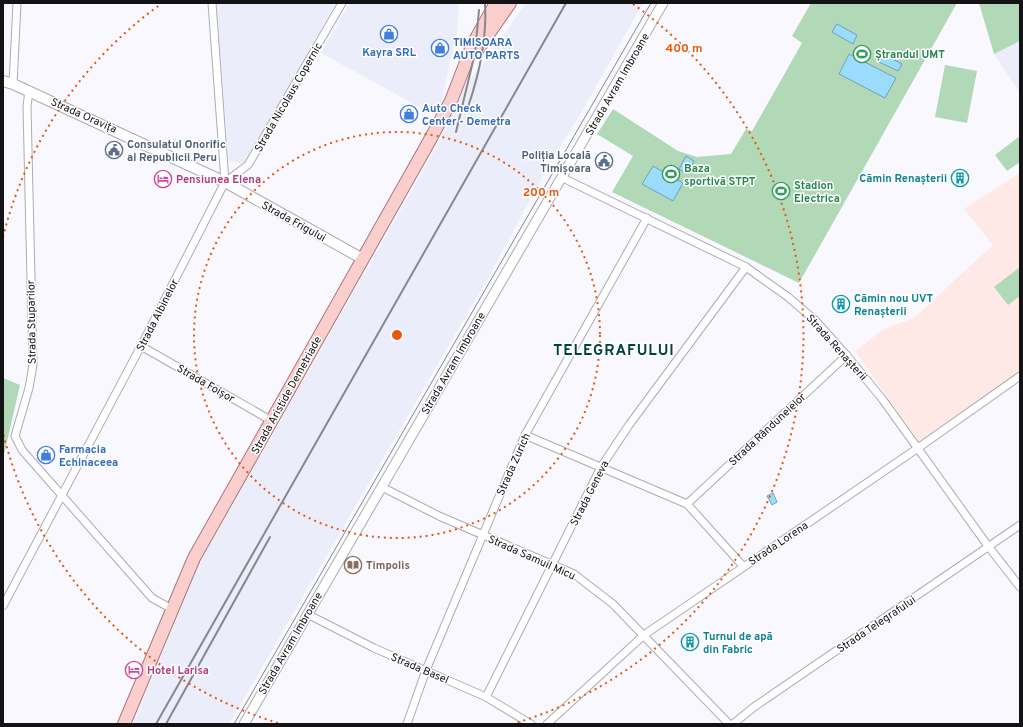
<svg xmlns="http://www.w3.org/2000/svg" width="1023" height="727" font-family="Overpass,sans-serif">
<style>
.built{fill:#ebedfb}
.education{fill:#ffe9e7}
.green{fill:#b1d8b7}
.water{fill:#9bdcfd;stroke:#72a0b7}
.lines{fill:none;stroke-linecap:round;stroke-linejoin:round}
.minor-casing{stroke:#acacb3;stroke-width:9}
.tertiary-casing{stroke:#acacb3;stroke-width:11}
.secondary-casing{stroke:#acacb3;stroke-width:12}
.primary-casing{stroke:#a87878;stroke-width:14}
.minor{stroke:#fff;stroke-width:7}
.tertiary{stroke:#fff;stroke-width:9}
.secondary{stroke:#fff;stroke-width:10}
.primary{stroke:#fbcece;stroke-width:12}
.tram{stroke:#88888c;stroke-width:1}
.rail{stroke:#88888c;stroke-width:2}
.ring{fill:none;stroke:#e8590c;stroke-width:2;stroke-dasharray:2 4}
.labels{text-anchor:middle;stroke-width:3;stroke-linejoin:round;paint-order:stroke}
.shop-label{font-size:11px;font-weight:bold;fill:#366cbe;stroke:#fff;text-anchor:start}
.leisure-label{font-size:11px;font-weight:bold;fill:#27864d;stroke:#fff;text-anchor:start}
.street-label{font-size:11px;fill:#131315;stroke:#fff}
.service-label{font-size:11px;font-weight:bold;fill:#4e5e75;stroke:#fff;text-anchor:start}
.culture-label{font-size:11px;font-weight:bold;fill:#0d838f;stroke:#fff;text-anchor:start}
.hotel-label{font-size:11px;font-weight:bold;fill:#b23c85;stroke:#fff;text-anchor:start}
.education-label{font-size:11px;font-weight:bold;fill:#785e54;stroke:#fff;text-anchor:start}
.district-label{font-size:15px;font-weight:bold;letter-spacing:1px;fill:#004240;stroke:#fff}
.centre{fill:#e8590c;stroke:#fff;stroke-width:2}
.ring-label{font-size:12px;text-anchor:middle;font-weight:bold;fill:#e8590c;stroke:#fff;stroke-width:3;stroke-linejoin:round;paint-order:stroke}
</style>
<rect width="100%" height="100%" fill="#f8f8fe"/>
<!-- built -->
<g class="built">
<polygon points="216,3 335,3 246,164 229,161"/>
<polygon points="350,3 459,3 457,32 441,103 434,115 321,53"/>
<polygon points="526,3 643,3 581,113 546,170 489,276 229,724 133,724 199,565 210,545 442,137 465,85 488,58"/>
<polygon points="1020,41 1020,93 994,54"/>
</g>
<!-- education -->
<polygon class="education" points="1020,173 1020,371 919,442 855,351 884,329 914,318 993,245 964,209"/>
<!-- green -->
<g class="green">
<polygon points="811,3 957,3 799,283 612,192 633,156 597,134 613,109 678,151 697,157 731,154 746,129 752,131 802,43 792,36"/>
<polygon points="979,3 1020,3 1020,41 994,54"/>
<polygon points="945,65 977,71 967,123 935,117"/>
<polygon points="1020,136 1020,162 1007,171 995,155"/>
<polygon points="1020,267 1020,296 1008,305 994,287"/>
<polygon points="3,378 20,385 3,459"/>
</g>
<!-- water -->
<g class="water">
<polygon points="837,24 857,35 853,44 832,32"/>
<polygon points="849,54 896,78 885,98 839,74"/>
<polygon points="883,54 902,64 898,71 879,62"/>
<polygon points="686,156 694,161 687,174 679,169"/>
<polygon points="653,166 683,183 673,201 642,184"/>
<polygon points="773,493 777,502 772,505 767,496"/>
</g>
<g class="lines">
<defs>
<g id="minor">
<polyline points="13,84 17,3"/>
<polyline points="29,90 27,107 33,365 29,388 15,436 22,450 152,598 172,609"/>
<polyline points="563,178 746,267 788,297 816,321 848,357 883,400 988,546 1020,587"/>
<polyline points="225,182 248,165 342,3"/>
<polyline points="141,346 272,421"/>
<polyline points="525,435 687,504 743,566"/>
<polyline points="382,487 439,516 574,574 613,604 729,724"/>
<polyline points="687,504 847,355"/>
<polyline points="3,606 141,346 225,182 212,3"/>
<polyline points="307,614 374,648 486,697 531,724"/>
<polyline points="486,697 601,467 629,425 746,267"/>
<polyline points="407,724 426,670 525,435 647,218"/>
<polyline points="547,724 644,635 918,448 1020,376"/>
<polyline points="733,724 754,707 1020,525"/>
</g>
<polyline id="tertiary" points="244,724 663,3"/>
<polyline id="secondary" points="3,81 13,84 225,182 363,259"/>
<g id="primary">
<polyline points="476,52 510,3"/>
<polyline points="124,724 194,558 426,147 451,101 473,44 496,3"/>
</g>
</defs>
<!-- minor casing -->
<use href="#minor" class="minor-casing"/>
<!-- tertiary casing -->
<use href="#tertiary" class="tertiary-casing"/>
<!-- secondary casing -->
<use href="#secondary" class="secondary-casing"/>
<!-- primary casing -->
<use href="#primary" class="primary-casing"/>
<!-- minor -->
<use href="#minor" class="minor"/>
<!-- tertiary -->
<use href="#tertiary" class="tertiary"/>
<!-- secondary -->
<use href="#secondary" class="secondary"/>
<!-- primary -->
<use href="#primary" class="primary"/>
<!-- tram -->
<polyline class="tram" points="234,724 651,3"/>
<!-- rail -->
<g class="rail">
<path d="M 468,107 C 479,75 487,38 485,4"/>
<polyline points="456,132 475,53 479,10"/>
<polyline points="156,724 566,3"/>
<polyline points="166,724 270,537"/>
</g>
</g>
<!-- distance rings -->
<g class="ring">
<circle cx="397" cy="335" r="203"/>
<path d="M278 723A406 406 0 0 1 3 433M3 237A406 406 0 0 1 161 4M633 4A406 406 0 0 1 516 723"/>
</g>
<!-- icons -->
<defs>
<symbol id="shop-ring" viewBox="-11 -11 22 22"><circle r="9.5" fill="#fff" stroke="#3f7fe0" stroke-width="1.5"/><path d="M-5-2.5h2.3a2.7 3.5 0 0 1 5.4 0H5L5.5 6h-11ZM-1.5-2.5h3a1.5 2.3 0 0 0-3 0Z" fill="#3f7fe0"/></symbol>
<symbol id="stadium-ring" viewBox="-11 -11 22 22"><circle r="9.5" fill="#fff" stroke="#2e9e5b" stroke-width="1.5"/><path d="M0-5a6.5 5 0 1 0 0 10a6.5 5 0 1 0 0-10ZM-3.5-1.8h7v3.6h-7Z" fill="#2e9e5b"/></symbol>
<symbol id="civic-ring" viewBox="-11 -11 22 22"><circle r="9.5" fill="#fff" stroke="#5c6f8a" stroke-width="1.5"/><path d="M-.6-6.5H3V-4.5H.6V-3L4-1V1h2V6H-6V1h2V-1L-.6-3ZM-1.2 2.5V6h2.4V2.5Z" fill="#5c6f8a"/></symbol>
<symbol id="building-ring" viewBox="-11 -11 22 22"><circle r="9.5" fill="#fff" stroke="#0f9aa8" stroke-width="1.5"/><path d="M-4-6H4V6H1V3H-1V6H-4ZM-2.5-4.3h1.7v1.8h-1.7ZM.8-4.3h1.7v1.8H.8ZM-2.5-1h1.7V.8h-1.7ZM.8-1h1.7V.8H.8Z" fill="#0f9aa8"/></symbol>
<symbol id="hotel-ring" viewBox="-11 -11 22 22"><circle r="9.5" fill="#fff" stroke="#d1479c" stroke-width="1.5"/><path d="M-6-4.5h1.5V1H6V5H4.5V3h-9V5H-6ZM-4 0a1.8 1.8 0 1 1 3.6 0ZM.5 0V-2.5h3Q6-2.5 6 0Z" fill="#d1479c"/></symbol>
<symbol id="library-ring" viewBox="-11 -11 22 22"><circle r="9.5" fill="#fff" stroke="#8d6e63" stroke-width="1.5"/><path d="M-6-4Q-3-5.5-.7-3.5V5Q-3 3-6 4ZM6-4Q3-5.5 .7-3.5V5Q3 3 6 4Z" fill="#8d6e63"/></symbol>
</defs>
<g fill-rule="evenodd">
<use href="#shop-ring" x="379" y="24" width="20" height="20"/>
<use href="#shop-ring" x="430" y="38" width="20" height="20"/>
<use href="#stadium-ring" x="852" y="44" width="20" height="20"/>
<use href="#shop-ring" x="399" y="104" width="20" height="20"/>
<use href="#civic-ring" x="104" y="140" width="20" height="20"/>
<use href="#civic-ring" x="594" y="151" width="20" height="20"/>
<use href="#stadium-ring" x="661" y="164" width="20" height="20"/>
<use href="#building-ring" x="950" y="168" width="20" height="20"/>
<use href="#hotel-ring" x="153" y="169" width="20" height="20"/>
<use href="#stadium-ring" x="771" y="181" width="20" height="20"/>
<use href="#building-ring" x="831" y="294" width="20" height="20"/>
<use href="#shop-ring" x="36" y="445" width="20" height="20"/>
<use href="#library-ring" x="343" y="555" width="20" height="20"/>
<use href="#building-ring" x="680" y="632" width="20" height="20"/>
<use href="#hotel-ring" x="124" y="660" width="20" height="20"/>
</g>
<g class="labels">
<!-- shop labels -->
<g class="shop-label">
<text x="453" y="46">TIMISOARA<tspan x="453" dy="13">AUTO PARTS</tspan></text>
<text x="389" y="56" text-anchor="middle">Kayra SRL</text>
<text x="422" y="112">Auto Check<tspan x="422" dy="13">Center - Demetra</tspan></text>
<text x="59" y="453">Farmacia<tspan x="59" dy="13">Echinaceea</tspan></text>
</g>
<!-- leisure labels -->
<g class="leisure-label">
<text x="875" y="58">Ștrandul UMT</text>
<text x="684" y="172">Baza<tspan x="684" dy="13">sportivă STPT</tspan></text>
<text x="794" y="189">Stadion<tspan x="794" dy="13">Electrica</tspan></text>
</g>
<!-- street labels -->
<g class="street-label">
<text transform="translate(617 84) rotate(-60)" y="4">Strada Avram Imbroane</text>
<text transform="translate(288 97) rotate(-60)" y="4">Strada Nicolaus Copernic</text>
<text transform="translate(84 115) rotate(24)" y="4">Strada Oravița</text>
<text transform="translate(294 221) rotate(29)" y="4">Strada Frigului</text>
<text transform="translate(157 315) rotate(-63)" y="4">Strada Albinelor</text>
<text transform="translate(31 322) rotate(-91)" y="4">Strada Stuparilor</text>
<text transform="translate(837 347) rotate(48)" y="4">Strada Renașterii</text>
<text transform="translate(453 363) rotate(-60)" y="4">Strada Avram Imbroane</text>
<text transform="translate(206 383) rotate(30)" y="4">Strada Foișor</text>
<text transform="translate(286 395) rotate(-61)" y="4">Strada Aristide Demetriade</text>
<text transform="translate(767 429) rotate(-43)" y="4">Strada Rândunelelor</text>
<text transform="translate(513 464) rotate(-66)" y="4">Strada Zurich</text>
<text transform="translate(589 493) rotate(-63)" y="4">Strada Geneva</text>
<text transform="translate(778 543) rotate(-34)" y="4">Strada Lorena</text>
<text transform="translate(532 557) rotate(24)" y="4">Strada Samuil Micu</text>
<text transform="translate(876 624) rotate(-34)" y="4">Strada Telegrafului</text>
<text transform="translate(290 643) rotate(-60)" y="4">Strada Avram Imbroane</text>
<text transform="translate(420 668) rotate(23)" y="4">Strada Basel</text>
</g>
<!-- service labels -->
<g class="service-label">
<text x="127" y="148">Consulatul Onorific<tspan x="127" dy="13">al Republicii Peru</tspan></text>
<text x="591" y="159" text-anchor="end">Poliția Locală<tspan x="591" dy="13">Timișoara</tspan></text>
</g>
<!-- culture labels -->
<g class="culture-label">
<text x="947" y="182" text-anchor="end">Cămin Renașterii</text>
<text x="854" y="302">Cămin nou UVT<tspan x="854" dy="13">Renașterii</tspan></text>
<text x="703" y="640">Turnul de apă<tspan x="703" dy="13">din Fabric</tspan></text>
</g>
<!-- hotel labels -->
<g class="hotel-label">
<text x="176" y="183">Pensiunea Elena</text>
<text x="147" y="674">Hotel Larisa</text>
</g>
<!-- education labels -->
<g class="education-label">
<text x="366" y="569">Timpolis</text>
</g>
<!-- district labels -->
<g class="district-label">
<text x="614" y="355">TELEGRAFULUI</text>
</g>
</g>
<circle cx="397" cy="335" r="6" class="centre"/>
<g class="ring-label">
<text x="684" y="52">400 m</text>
<text x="541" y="196">200 m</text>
</g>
<!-- border -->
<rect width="1023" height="727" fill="none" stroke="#131315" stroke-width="8"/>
</svg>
